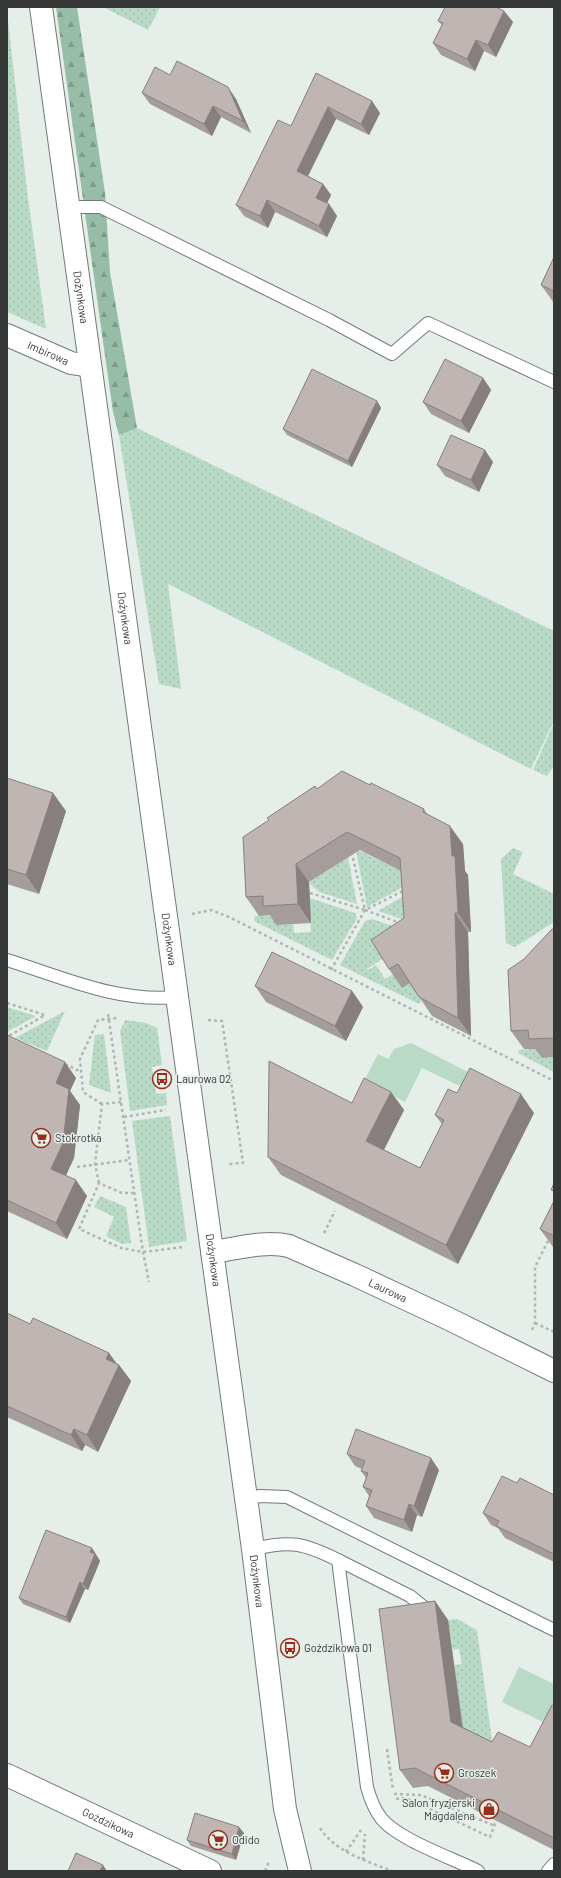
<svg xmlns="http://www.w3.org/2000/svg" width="561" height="1878" font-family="Barlow,sans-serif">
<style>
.grass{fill:url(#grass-dots)}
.forest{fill:url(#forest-firs)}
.park{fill:#badac8}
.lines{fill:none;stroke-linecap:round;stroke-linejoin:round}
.service-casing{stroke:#737b76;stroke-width:14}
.minor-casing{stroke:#737b76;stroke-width:24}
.tertiary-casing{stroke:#737b76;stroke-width:24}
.path{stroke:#b0b7b3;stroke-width:2.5;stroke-dasharray:3 3;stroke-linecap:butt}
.service{stroke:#fff;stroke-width:12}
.minor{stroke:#fff;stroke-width:22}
.tertiary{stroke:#fff;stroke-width:22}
.wall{fill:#a49d9b}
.shaded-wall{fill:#867f7e}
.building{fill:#bfb6b4;stroke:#867f7e}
.labels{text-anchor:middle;stroke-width:3;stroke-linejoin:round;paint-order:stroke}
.street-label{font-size:11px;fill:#353836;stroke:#e5eee9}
.poi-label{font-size:11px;fill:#353836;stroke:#e5eee9;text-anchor:start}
</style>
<defs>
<pattern id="grass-dots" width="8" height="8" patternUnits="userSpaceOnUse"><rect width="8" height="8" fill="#badac8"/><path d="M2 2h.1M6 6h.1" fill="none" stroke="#a0bcac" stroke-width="1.8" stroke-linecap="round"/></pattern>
<pattern id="forest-firs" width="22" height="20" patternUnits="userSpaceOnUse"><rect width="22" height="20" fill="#97bda8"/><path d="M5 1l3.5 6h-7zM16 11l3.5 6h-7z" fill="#7c9b8a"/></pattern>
</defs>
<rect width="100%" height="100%" fill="#e5eee9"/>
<!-- grass -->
<g class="grass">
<polygon points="103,7 160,7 148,30"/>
<polygon points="7,11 27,190 46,329 7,312"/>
<polygon points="137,428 554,631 554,721 531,769 168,584 181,689 159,684 119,435"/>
<polygon points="554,723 554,766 547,776 533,770"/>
<polygon points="513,848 523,852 513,874 554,894 554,922 515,947 506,943 501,859"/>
<polygon points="356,851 361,851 411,876 414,881 367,907"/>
<polygon points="348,857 357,904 319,892 310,884 311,881"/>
<polygon points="414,890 416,924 378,911"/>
<polygon points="310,898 355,913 357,918 332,960 254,921 255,916 276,915 293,924 294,933 311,932 311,943"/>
<polygon points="372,919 417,934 415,938 367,969 368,970 376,965 385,979 393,974 410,982 422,1000 419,1004 340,965 365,921"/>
<polygon points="7,1007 36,1016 7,1032"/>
<polygon points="65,1011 47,1051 15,1038"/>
<polygon points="125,1020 146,1023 157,1028 162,1065 152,1067 156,1094 166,1093 167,1105 130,1111 120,1031"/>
<polygon points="104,1034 111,1093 89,1085 95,1035"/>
<polygon points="541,1048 542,1058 554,1057 554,1072 518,1053 519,1050"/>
<polygon points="170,1116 187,1241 149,1247 132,1121"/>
<polygon points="100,1196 126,1207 131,1243 122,1244 106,1236 114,1217 94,1207"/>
<polygon points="457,1619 477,1630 494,1755 464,1740 454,1665 462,1664 459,1649 453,1650 448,1620"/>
</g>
<!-- forest -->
<polygon class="forest" points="56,7 77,7 105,193 110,272 137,428 119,435 113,412"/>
<!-- park -->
<g class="park">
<polygon points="411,1043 472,1074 464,1088 422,1068 405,1102 364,1081 378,1054 388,1059 394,1049"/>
<polygon points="519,1667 554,1684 554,1703 545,1723 502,1702"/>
</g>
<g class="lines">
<defs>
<g id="service">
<polyline points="68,207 101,207 329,320 392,354 428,323 554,382"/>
<path d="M 7,960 C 62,977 118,1003 177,997"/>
<polyline points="246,1498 260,1496 287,1497 554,1630"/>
<path d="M 253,1549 C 291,1540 303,1543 338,1560 L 367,1787 C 370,1798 374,1809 381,1818 C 397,1839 452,1858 478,1871"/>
<polyline points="338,1560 410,1596 427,1610"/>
<polyline points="548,1871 554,1864"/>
</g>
<g id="minor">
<path id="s1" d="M 7,335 L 71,363 L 90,366"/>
<path id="s2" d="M 212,1252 C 236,1249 265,1240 289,1246 L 355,1275 L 449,1319 L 554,1371"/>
<path id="s3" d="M 7,1775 L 210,1871"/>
</g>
<g id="tertiary">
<path id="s4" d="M 41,7 L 253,1549 L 285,1809 L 300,1871"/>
</g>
</defs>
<!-- service casing -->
<use href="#service" class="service-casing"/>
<!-- minor casing -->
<use href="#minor" class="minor-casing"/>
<!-- tertiary casing -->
<use href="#tertiary" class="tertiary-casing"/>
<!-- path -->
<g class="path">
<polyline points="310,893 365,910 352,854"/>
<polyline points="365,910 400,923"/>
<polyline points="192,914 211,910 229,917 554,1081"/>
<polyline points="331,970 365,910 405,890"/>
<polyline points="7,1003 45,1015 7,1037"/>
<polyline points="108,1014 143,1252 149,1282"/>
<polyline points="208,1020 222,1021 243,1163 228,1164"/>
<polyline points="65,1064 81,1072"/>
<polyline points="102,1104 83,1092 80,1059 98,1020 117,1018"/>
<polyline points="124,1117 166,1110"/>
<polyline points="77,1167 129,1160"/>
<polyline points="99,1183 95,1164 102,1104 121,1102"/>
<polyline points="134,1193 122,1193 99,1183 79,1229 121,1248 143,1252 184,1247"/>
<polyline points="324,1233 335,1211"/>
<polyline points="535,1323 554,1332"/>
<polyline points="532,1330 535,1323 535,1267 549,1239"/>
<polyline points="387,1749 393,1790"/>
<polyline points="394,1794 421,1795 495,1826"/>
<polyline points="396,1799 402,1798 410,1800 490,1837 496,1821"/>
<path d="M 320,1828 C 335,1852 367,1861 392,1871"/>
<polyline points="346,1852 361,1830"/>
<polyline points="363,1860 365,1834"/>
<polyline points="265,1871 269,1862"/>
</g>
<!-- service -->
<use href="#service" class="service"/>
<!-- minor -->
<use href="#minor" class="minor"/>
<!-- tertiary -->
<use href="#tertiary" class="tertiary"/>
</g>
<!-- wall -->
<g class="wall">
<polygon points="504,11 513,22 496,57 484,51 475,71 441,55 433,43 442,25 438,21"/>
<polygon points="316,73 380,113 369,135 336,119 308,176 323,184 331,195 327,203 329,204 337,216 327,237 275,212 268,228 244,216 236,205 291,126"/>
<polygon points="170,75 236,99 251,133 221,117 212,136 150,104 142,93"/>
<polygon points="554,257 554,303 541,285"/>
<polygon points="483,378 491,390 469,433 431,414 423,402"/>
<polygon points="377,401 381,408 352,467 287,435 283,429"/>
<polygon points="493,462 479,492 445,476 437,465"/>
<polygon points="7,778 66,811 39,894 7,884"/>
<polygon points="370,785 424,809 427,814 463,844 465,871 468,875 471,932 468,932 471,1036 432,1016 410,983 402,988 389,969 404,918 401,871 360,850 309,882 311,923 276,925 270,915 259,916 246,897 317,789"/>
<polygon points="554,929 554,1057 542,1058 535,1049 524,1049 511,1031 524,959"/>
<polygon points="255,986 352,991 363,1007 346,1041 266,1002"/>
<polygon points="7,1035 76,1078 70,1091 80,1105 74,1158 66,1175 87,1196 67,1239 7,1211"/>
<polygon points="391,1092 404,1110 384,1150 420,1168 442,1124 435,1115 534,1113 458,1264 281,1175 268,1157 352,1103"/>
<polygon points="554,1200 554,1248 553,1247 540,1229"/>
<polygon points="7,1313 30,1324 109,1353 117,1364 119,1365 131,1381 98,1452 85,1445 82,1451 7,1417"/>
<polygon points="347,1454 439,1470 422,1517 417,1515 412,1532 374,1518 366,1506 369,1496 363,1487 366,1478 361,1471 362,1469 355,1466"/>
<polygon points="517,1483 554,1495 554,1562 505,1538 498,1528 491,1525 483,1513"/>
<polygon points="92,1548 100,1561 88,1590 85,1589 70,1623 23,1604 19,1598"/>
<polygon points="435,1601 448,1620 463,1727 492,1742 530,1747 554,1706 554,1850 428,1786 413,1788 400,1770"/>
<polygon points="244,1833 236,1860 191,1846 187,1840"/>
</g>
<!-- shaded-wall -->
<g class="shaded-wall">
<polygon points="504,11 513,22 496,57 488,45"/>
<polygon points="476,40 484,51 475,71 467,59"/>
<polygon points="228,87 236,99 251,133 243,121"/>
<polygon points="372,101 380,113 369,135 361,124"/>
<polygon points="213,106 221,117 212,136 204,124"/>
<polygon points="328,107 336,119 305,182 297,171"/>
<polygon points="323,184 331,195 324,209 316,198"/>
<polygon points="267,200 275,212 268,228 260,216"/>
<polygon points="329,204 337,216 327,237 319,226"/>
<polygon points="483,378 491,390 469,433 461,421"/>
<polygon points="377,401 381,408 352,467 348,461"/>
<polygon points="485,450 493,462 479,492 471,480"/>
<polygon points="53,793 66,811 39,894 26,875"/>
<polygon points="450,826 463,844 465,871 468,875 471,932 458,913 452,856"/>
<polygon points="296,864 309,882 311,923 298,904"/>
<polygon points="455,913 468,932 471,1036 458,1018"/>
<polygon points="352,991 363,1007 346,1041 335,1026"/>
<polygon points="65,1062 76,1078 70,1091 80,1105 74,1158 62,1184 51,1169 56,1083"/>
<polygon points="391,1092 404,1110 379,1159 366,1141"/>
<polygon points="521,1094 534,1113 458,1264 446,1245"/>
<polygon points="76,1180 87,1196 67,1239 56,1223"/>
<polygon points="109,1353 119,1367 119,1365 131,1381 98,1452 87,1435 106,1359"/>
<polygon points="74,1429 85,1445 82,1451 71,1435"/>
<polygon points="431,1458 439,1470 422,1517 414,1506"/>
<polygon points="409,1504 417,1515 412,1532 404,1520"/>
<polygon points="92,1548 100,1561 88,1590 83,1584"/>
<polygon points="80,1582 85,1589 70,1623 66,1617"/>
<polygon points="435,1601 448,1620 464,1740 451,1722"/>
<polygon points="239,1827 244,1833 236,1860 232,1854"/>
<polygon points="103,1865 107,1871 100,1871"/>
</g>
<!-- building -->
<g class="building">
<polygon points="445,7 496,7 504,11 488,45 476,40 467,59 433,43 443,23 438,21"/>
<polygon points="177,61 228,87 243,121 213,106 204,124 142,93 155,67 170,75"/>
<polygon points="316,73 372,101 361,124 328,107 297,171 323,184 316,198 329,204 319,226 267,200 260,216 236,205 278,120 291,126"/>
<polygon points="554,257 554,291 541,285"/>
<polygon points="445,359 483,378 461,421 423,402"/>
<polygon points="312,369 377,401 348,461 283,429"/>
<polygon points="451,435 485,450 471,480 437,465"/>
<polygon points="342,771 370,785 371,783 424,809 423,812 450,826 452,856 455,856 458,913 455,913 458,1018 419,997 398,964 389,969 371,940 404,918 400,858 347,832 296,864 298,904 263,906 263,896 246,897 243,837 269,820 267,818 315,786 317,789"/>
<polygon points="7,778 53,793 26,875 7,869"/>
<polygon points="552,929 554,929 554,1038 529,1039 528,1030 511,1031 508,970 524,959"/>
<polygon points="272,952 352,991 335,1026 255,986"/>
<polygon points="7,1035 65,1062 56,1083 69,1089 63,1143 51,1169 76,1180 56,1223 7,1200"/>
<polygon points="269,1061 352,1103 364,1078 391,1092 366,1141 420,1168 444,1120 435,1115 448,1089 457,1093 470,1068 521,1094 446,1245 268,1157"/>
<polygon points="554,1183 554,1191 551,1190"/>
<polygon points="554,1201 554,1236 540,1229"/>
<polygon points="7,1313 30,1324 33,1318 109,1353 106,1359 119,1365 87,1435 74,1429 71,1435 7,1406"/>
<polygon points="356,1429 431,1458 414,1506 409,1504 404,1520 366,1506 372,1490 363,1487 368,1473 361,1471 365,1461 347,1454"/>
<polygon points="502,1476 517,1483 520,1478 554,1495 554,1554 496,1526 499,1521 483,1513"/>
<polygon points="46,1530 92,1548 90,1552 95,1554 83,1584 80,1582 66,1617 19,1598"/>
<polygon points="435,1601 451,1722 492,1742 498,1732 530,1747 552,1705 554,1706 554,1838 415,1768 400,1770 379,1609"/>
<polygon points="195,1813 239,1827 232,1854 187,1840"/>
<polygon points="76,1853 103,1865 100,1871 68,1871"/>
</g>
<!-- icons -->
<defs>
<symbol id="bus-ring" viewBox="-11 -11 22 22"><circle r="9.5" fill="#e5eee9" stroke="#982f1d" stroke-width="1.5"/><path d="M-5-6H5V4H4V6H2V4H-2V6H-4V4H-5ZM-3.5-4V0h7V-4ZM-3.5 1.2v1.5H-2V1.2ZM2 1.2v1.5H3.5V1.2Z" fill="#982f1d"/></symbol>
<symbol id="supermarket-ring" viewBox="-11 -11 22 22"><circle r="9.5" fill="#e5eee9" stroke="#982f1d" stroke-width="1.5"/><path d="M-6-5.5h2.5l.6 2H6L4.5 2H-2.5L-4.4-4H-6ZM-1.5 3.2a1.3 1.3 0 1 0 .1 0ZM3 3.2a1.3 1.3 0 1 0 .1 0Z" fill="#982f1d"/></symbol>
<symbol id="shop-ring" viewBox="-11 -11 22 22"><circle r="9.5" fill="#e5eee9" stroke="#982f1d" stroke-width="1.5"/><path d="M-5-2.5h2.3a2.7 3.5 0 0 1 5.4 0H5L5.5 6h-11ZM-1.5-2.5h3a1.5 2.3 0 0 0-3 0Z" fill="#982f1d"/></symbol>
</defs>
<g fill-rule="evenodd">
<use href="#bus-ring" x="151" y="1068" width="22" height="22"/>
<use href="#supermarket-ring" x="30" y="1127" width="22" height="22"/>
<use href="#bus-ring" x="279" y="1637" width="22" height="22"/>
<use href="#supermarket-ring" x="433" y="1762" width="22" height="22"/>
<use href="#shop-ring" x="478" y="1798" width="22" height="22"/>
<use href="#supermarket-ring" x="207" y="1829" width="22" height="22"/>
</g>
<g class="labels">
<!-- street labels -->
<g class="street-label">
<text dy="4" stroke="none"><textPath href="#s4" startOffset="293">Dożynkowa</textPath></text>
<text dy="4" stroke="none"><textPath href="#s1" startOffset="45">Imbirowa</textPath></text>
<text dy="4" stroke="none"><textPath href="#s4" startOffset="617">Dożynkowa</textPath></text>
<text dy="4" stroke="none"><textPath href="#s4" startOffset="941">Dożynkowa</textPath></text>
<text dy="4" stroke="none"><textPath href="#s4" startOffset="1265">Dożynkowa</textPath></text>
<text dy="4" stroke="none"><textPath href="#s2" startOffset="186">Laurowa</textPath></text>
<text dy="4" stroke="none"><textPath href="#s4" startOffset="1589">Dożynkowa</textPath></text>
<text dy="4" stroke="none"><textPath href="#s3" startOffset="112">Goździkowa</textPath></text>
</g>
<!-- poi labels -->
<g class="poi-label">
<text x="176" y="1083">Laurowa 02</text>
<text x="55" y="1142">Stokrotka</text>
<text x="304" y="1652">Goździkowa 01</text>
<text x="458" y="1777">Groszek</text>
<text x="475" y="1807" text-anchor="end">Salon fryzjerski<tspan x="475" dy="13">Magdalena</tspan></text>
<text x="232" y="1844">Odido</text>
</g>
</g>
<!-- border -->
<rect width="561" height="1878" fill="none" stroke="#353836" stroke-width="16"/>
</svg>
